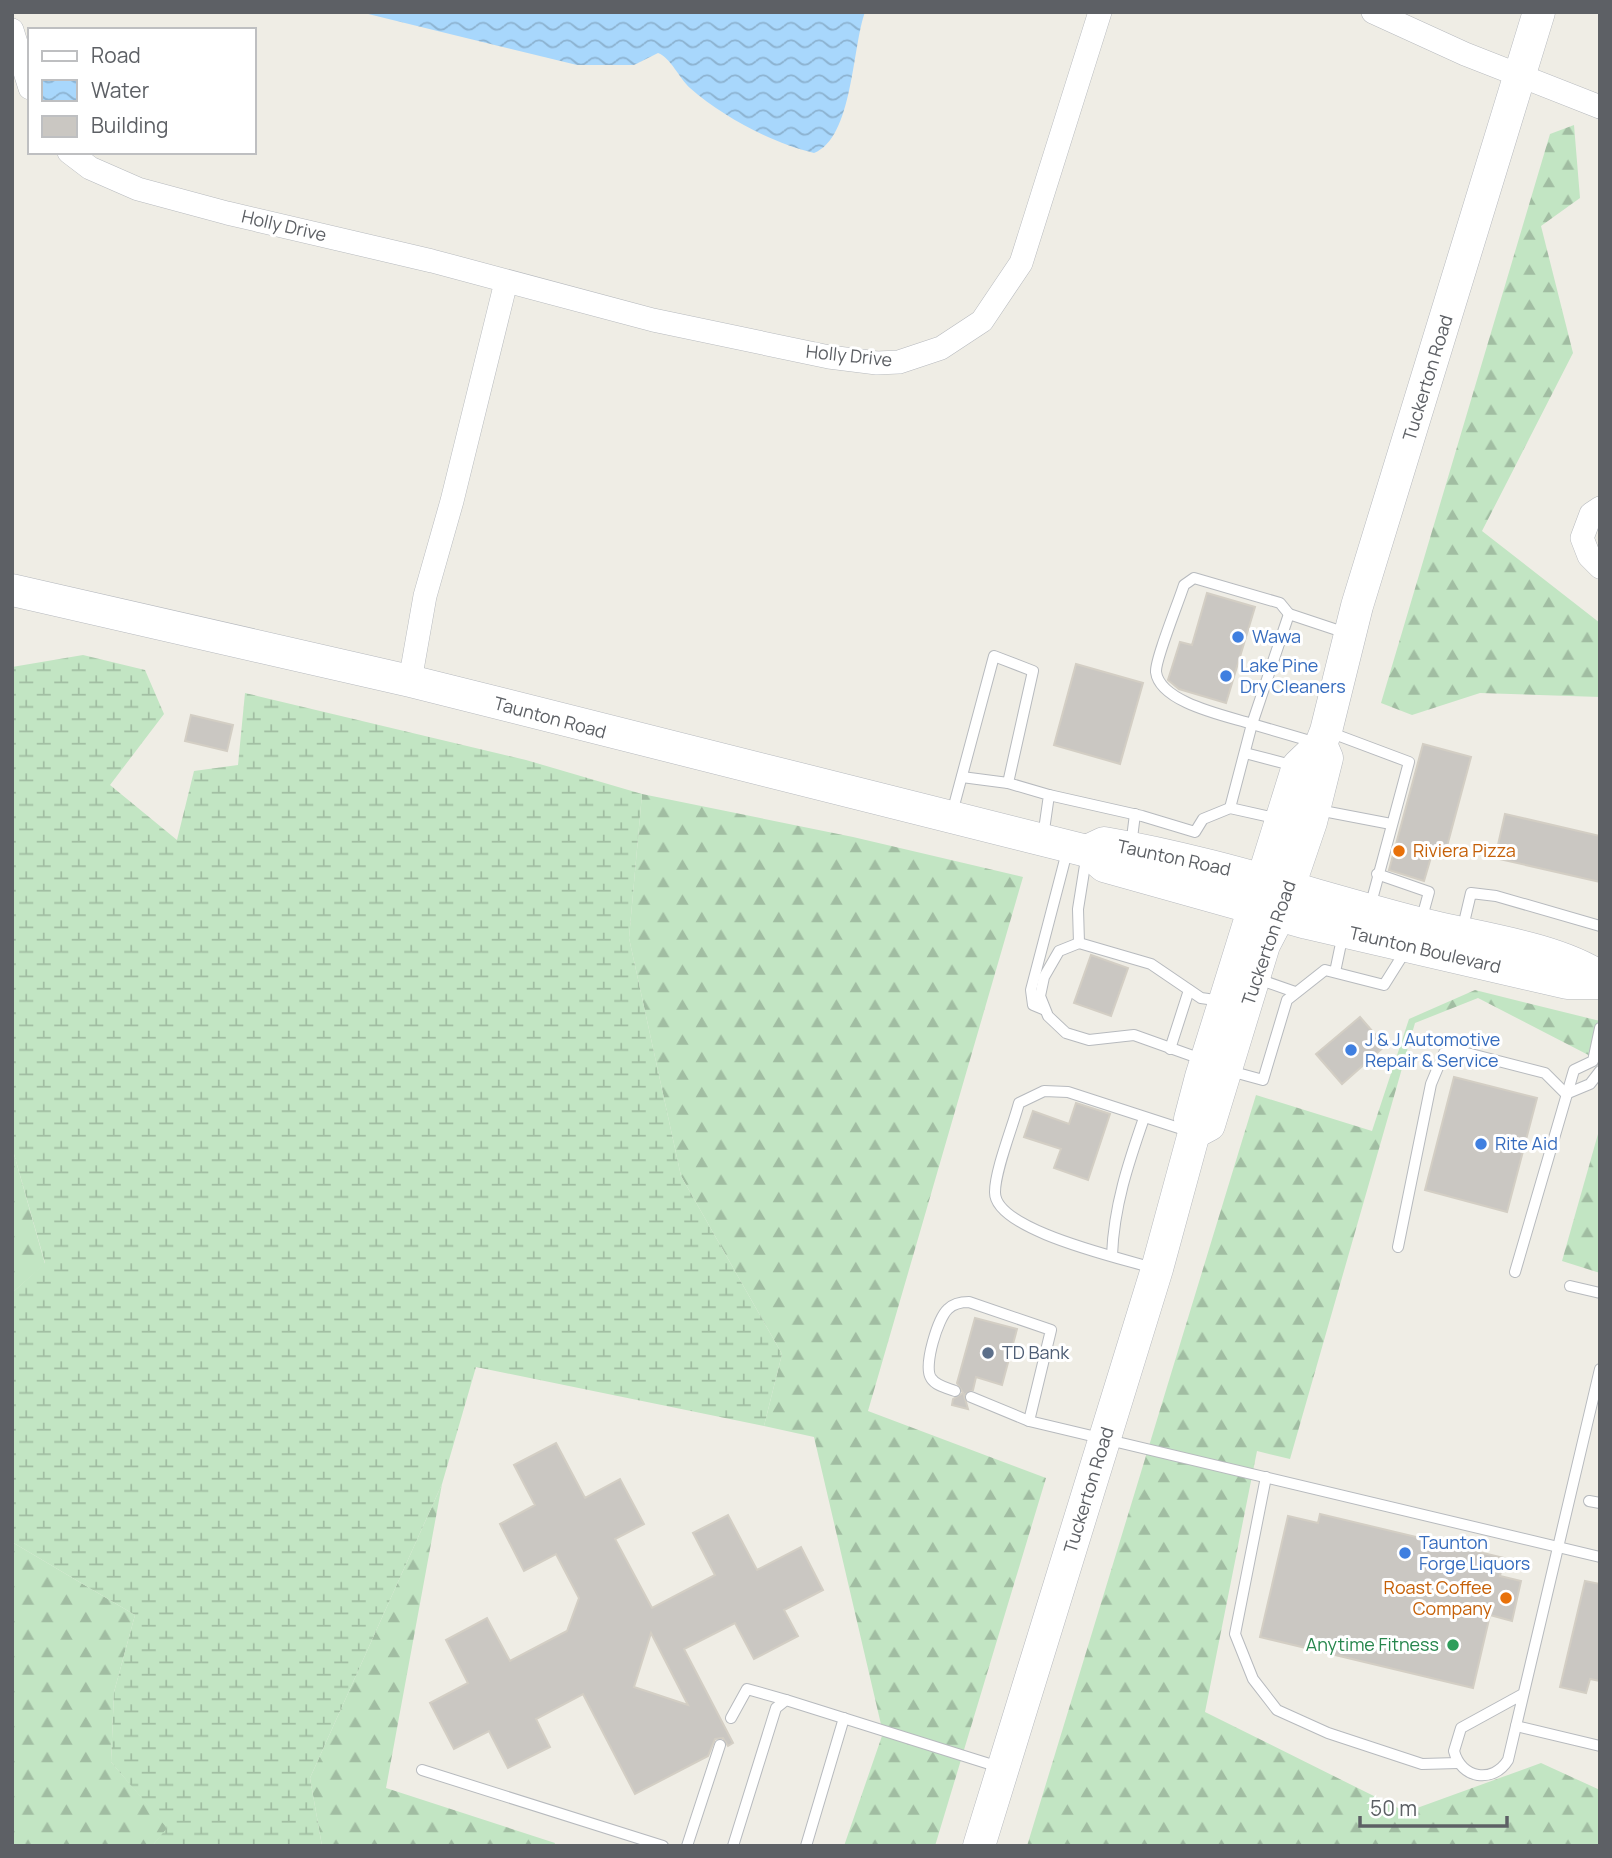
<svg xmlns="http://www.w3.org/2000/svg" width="1612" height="1858" font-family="Manrope,sans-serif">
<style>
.forest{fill:url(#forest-firs)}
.wetland{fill:url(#wetland-marsh)}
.water{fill:url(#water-waves)}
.building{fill:#cac7c2;stroke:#d3cec4;stroke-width:2;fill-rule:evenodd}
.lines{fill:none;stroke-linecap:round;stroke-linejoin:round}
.lane-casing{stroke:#b7babe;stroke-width:12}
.street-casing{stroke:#b7babe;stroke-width:24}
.secondary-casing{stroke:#b6b9be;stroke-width:33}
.lane{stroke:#fff;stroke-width:10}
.street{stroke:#fff;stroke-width:23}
.secondary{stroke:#fff;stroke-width:32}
.shop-dot{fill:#3f7fe0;stroke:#fff;stroke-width:2.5}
.food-dot{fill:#e8710a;stroke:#fff;stroke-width:2.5}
.service-dot{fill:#5c6f8a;stroke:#fff;stroke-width:2.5}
.leisure-dot{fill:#2e9e5b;stroke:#fff;stroke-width:2.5}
.labels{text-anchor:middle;stroke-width:6;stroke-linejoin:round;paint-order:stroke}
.street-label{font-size:18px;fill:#5d6065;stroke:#fff}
.shop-label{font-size:18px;fill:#366cbe;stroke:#fff;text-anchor:start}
.food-label{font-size:18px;fill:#c56008;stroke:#fff;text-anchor:start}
.service-label{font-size:18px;fill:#4e5e75;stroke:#fff;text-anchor:start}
.leisure-label{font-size:18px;fill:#27864d;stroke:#fff;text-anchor:end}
</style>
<defs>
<pattern id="forest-firs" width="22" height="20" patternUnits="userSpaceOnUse" patternTransform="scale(1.75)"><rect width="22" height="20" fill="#c2e5c3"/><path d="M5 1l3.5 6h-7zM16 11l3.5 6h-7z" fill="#a1bda2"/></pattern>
<pattern id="wetland-marsh" width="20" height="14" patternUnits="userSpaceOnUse" patternTransform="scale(1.75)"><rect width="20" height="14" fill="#c2e5c3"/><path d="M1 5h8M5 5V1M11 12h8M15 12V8" fill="none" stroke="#a1bda2"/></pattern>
<pattern id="water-waves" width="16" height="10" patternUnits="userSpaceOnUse" patternTransform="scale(1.75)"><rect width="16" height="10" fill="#a8d7fc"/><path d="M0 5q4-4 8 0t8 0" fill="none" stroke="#8cb2d0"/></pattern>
</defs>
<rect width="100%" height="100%" fill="#efede5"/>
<!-- forest -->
<g class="forest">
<polygon points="1574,125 1580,198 1541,226 1573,353 1482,531 1600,623 1600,697 1480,693 1412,715 1381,703 1550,134"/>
<polygon points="642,794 853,837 1023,877 868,1411 1046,1478 935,1846 844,1846 883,1733 814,1437 764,1426 782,1354 681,1176 629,938"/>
<polygon points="1475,990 1600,1021 1600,1061 1478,998 1415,1023 1290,1459 1257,1451 1205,1712 1406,1812 1541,1763 1600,1790 1600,1846 1027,1846 1256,1095 1372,1131 1409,1019"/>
<polygon points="1600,1127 1600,1273 1562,1261"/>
<polygon points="12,1147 45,1264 12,1293"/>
<polygon points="442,1484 386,1788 555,1843 554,1846 322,1846 310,1778"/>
<polygon points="12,1542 135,1615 114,1692 111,1762 168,1828 152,1846 12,1846"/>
</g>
<!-- wetland -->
<polygon class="wetland" points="83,655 145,670 164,714 110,785 177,840 194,771 238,765 245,693 526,760 642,794 629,938 681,1176 782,1354 764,1426 476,1367 442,1484 310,1778 322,1846 152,1846 167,1828 111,1762 114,1692 135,1615 12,1542 12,1293 45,1263 12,1147 12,667"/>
<!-- water -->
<path class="water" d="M 360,12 L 865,12 C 852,47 853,138 814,153 C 772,143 723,117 690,88 C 679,78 671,58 658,53 L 634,65 L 577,65 Z"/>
<!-- building -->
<g class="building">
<polygon points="1207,593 1255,607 1226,703 1179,689 1168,680 1180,642 1192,645"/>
<polygon points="1076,664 1143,683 1120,764 1054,745"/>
<polygon points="191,715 233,725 227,751 185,741"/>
<polygon points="1423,744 1471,757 1446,850 1434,847 1424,881 1389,870"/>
<polygon points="1505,814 1600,836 1600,882 1495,858"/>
<polygon points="1091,955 1128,968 1111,1016 1074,1003"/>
<polygon points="1360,1017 1385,1046 1342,1084 1316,1054"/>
<polygon points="1454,1077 1537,1098 1507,1212 1425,1190"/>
<polygon points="1076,1103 1110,1114 1088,1180 1054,1168 1061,1149 1024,1137 1033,1111 1069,1124"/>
<polygon points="975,1318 1017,1329 1002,1385 976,1377 973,1390 964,1395 968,1409 952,1405 953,1399 963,1393 957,1383"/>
<path d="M 556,1443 L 585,1498 L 620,1479 L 644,1524 L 615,1539 L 652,1608 L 715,1575 L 693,1533 L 728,1515 L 757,1570 L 801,1547 L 823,1590 L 784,1610 L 798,1636 L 754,1659 L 735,1623 L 684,1649 L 733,1743 L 728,1746 L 723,1738 L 715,1739 L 708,1756 L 635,1794 L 583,1694 L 536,1719 L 550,1747 L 508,1768 L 489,1731 L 454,1749 L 430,1703 L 468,1683 L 446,1640 L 487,1618 L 510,1661 L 567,1631 L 579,1598 L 556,1554 L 524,1571 L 500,1524 L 535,1505 L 514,1465 ZM 651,1633 L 688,1705 L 634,1687 Z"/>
<polygon points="1320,1514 1504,1558 1500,1576 1521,1581 1512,1621 1490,1615 1473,1688 1260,1637 1288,1516 1318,1523"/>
<polygon points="1585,1581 1600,1584 1600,1681 1590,1679 1586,1693 1560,1687"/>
</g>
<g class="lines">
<defs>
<g id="lane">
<polyline points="1329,732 1409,762 1370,907"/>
<polyline points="1317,743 1252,724 1289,614 1346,633"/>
<polyline points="1245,753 1295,766"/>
<polyline points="962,777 1008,783"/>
<polyline points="1049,795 1142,816 1195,832 1203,819 1230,808 1279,819"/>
<path d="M 1230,808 L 1252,724 C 1227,716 1160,703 1156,672 C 1155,660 1179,601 1184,585 L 1194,578 L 1280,603 L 1289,614"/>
<polyline points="1318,810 1391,824"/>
<polyline points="952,813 994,656 1033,671 1008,783 1049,795 1043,837"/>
<polyline points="1131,846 1135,814"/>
<polyline points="1377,874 1429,892 1421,921"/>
<polyline points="1462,931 1471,893 1496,896 1600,926"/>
<polyline points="1079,943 1078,909 1086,859"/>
<polyline points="1335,972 1343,934"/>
<polyline points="1258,979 1295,992"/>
<polyline points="1045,1010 1033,1005 1031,990 1068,848"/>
<polyline points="1170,1049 1189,990"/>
<polyline points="1204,1060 1134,1035 1089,1040 1066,1033 1048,1016 1040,996 1044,977 1059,951 1079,943 1151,964 1201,998 1222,1001"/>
<polyline points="1230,1071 1263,1080 1287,1000 1325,970 1384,985 1406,950"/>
<polyline points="1566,1094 1590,1084 1600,1071"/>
<polyline points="1398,1247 1431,1084 1444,1053 1467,1053 1545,1073 1566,1094"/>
<path d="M 1112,1255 C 1114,1206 1128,1164 1144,1118"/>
<path d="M 1153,1268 C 1121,1258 994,1230 995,1192 C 995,1170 1013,1126 1019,1103 L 1044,1091 L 1068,1092 L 1188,1131"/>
<polyline points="1515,1272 1574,1070 1593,1061 1600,1028"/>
<polyline points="1570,1286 1600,1293"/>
<path d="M 955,1391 C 947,1388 936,1386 931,1378 C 923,1366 938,1318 948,1309 C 954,1303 961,1302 969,1302 L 1051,1330 L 1029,1421 L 1600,1557"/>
<polyline points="971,1397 1029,1421"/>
<polyline points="1266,1477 1235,1634 1253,1679 1277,1710 1328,1733 1422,1764 1458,1763"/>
<polyline points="1589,1501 1600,1503"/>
<path d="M 1523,1694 L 1461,1728 L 1454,1751 C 1461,1779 1493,1784 1508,1760 L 1600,1369"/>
<polyline points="731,1718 747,1689 786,1700"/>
<polyline points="1516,1726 1600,1746"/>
<polyline points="422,1770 663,1846"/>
<polyline points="687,1846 720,1745"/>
<polyline points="733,1846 776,1708 786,1700 999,1767"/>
<polyline points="806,1846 844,1718"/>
</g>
<g id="street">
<polyline points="1373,12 1465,54 1600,107"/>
<polyline points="12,30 30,88"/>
<polyline points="69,152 90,168 138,189 227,213 432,261 653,320 829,357 877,363 899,362 941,348 982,321 1021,263 1100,12"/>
<polyline points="1600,508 1591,514 1582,538 1589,556 1600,567"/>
<polyline points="410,681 425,596 452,501 506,282"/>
</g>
<g id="secondary">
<polyline points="12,590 410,681 1087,851 1104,866 1307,923 1567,983 1600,983"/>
<path d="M 1087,851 L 1104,843 C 1211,861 1313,896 1418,923 C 1474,938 1552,946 1600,977"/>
<polyline points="1194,1133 1209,1125 1264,945 1279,916 1311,822 1327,758 1321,744"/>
<polyline points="979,1846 1157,1269 1194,1133 1190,1119 1201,1077 1298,766 1321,744 1326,731 1357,606 1539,12"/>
</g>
</defs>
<!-- lane casing -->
<use href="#lane" class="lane-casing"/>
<!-- street casing -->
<use href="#street" class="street-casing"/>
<!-- secondary casing -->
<use href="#secondary" class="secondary-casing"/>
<!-- lane -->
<use href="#lane" class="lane"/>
<!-- street -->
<use href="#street" class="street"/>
<!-- secondary -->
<use href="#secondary" class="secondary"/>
</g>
<!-- markers -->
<g class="shop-dot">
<circle cx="1238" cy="637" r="7"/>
<circle cx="1226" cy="676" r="7"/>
<circle cx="1351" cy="1050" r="7"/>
<circle cx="1481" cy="1144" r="7"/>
<circle cx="1405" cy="1553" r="7"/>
</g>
<g class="food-dot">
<circle cx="1399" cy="851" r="7"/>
<circle cx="1506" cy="1598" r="7"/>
</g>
<circle class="service-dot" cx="988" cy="1353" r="7"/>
<circle class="leisure-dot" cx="1453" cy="1645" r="7"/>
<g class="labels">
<!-- street labels -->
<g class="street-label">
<text transform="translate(284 226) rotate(13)" y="6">Holly Drive</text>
<text transform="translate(849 356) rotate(6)" y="6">Holly Drive</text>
<text transform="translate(1428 378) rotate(-73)" y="6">Tuckerton Road</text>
<text transform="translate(550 718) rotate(15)" y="6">Taunton Road</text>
<text transform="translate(1174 858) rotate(12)" y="6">Taunton Road</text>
<text transform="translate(1269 943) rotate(-71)" y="6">Tuckerton Road</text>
<text transform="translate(1425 950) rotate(13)" y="6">Taunton Boulevard</text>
<text transform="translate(1089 1490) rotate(-73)" y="6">Tuckerton Road</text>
</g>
<!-- shop labels -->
<g class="shop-label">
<text x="1252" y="643">Wawa</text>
<text x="1240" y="672">Lake Pine<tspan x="1240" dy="21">Dry Cleaners</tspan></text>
<text x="1365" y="1046">J &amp; J Automotive<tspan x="1365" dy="21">Repair &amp; Service</tspan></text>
<text x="1495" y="1150">Rite Aid</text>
<text x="1419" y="1549">Taunton<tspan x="1419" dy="21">Forge Liquors</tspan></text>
</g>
<!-- food labels -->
<g class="food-label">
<text x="1413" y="857">Riviera Pizza</text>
<text x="1492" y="1594" text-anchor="end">Roast Coffee<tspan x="1492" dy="21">Company</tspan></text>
</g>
<!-- service labels -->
<g class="service-label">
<text x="1002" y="1359">TD Bank</text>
</g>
<!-- leisure labels -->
<g class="leisure-label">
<text x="1439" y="1651">Anytime Fitness</text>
</g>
</g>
<!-- border -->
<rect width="1612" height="1858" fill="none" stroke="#5d6065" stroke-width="28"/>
<!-- legend -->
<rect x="28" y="28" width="228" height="126" fill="#ffffff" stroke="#bebfc1" stroke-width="2"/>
<rect x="42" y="51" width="35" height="10" fill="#ffffff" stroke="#bebfc1" stroke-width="2"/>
<text x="91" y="63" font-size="21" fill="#5d6065">Road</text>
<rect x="42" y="80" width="35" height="21" fill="url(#water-waves)" stroke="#bebfc1" stroke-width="2"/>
<text x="91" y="98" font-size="21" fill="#5d6065">Water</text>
<rect x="42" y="116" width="35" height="21" fill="#cac7c2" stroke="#bebfc1" stroke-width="2"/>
<text x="91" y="133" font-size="21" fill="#5d6065">Building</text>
<!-- scale -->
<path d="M1360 1816v10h147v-10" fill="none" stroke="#5d6065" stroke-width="3.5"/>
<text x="1370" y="1816" font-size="21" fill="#5d6065" stroke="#ffffff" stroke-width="5" paint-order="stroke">50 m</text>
</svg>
